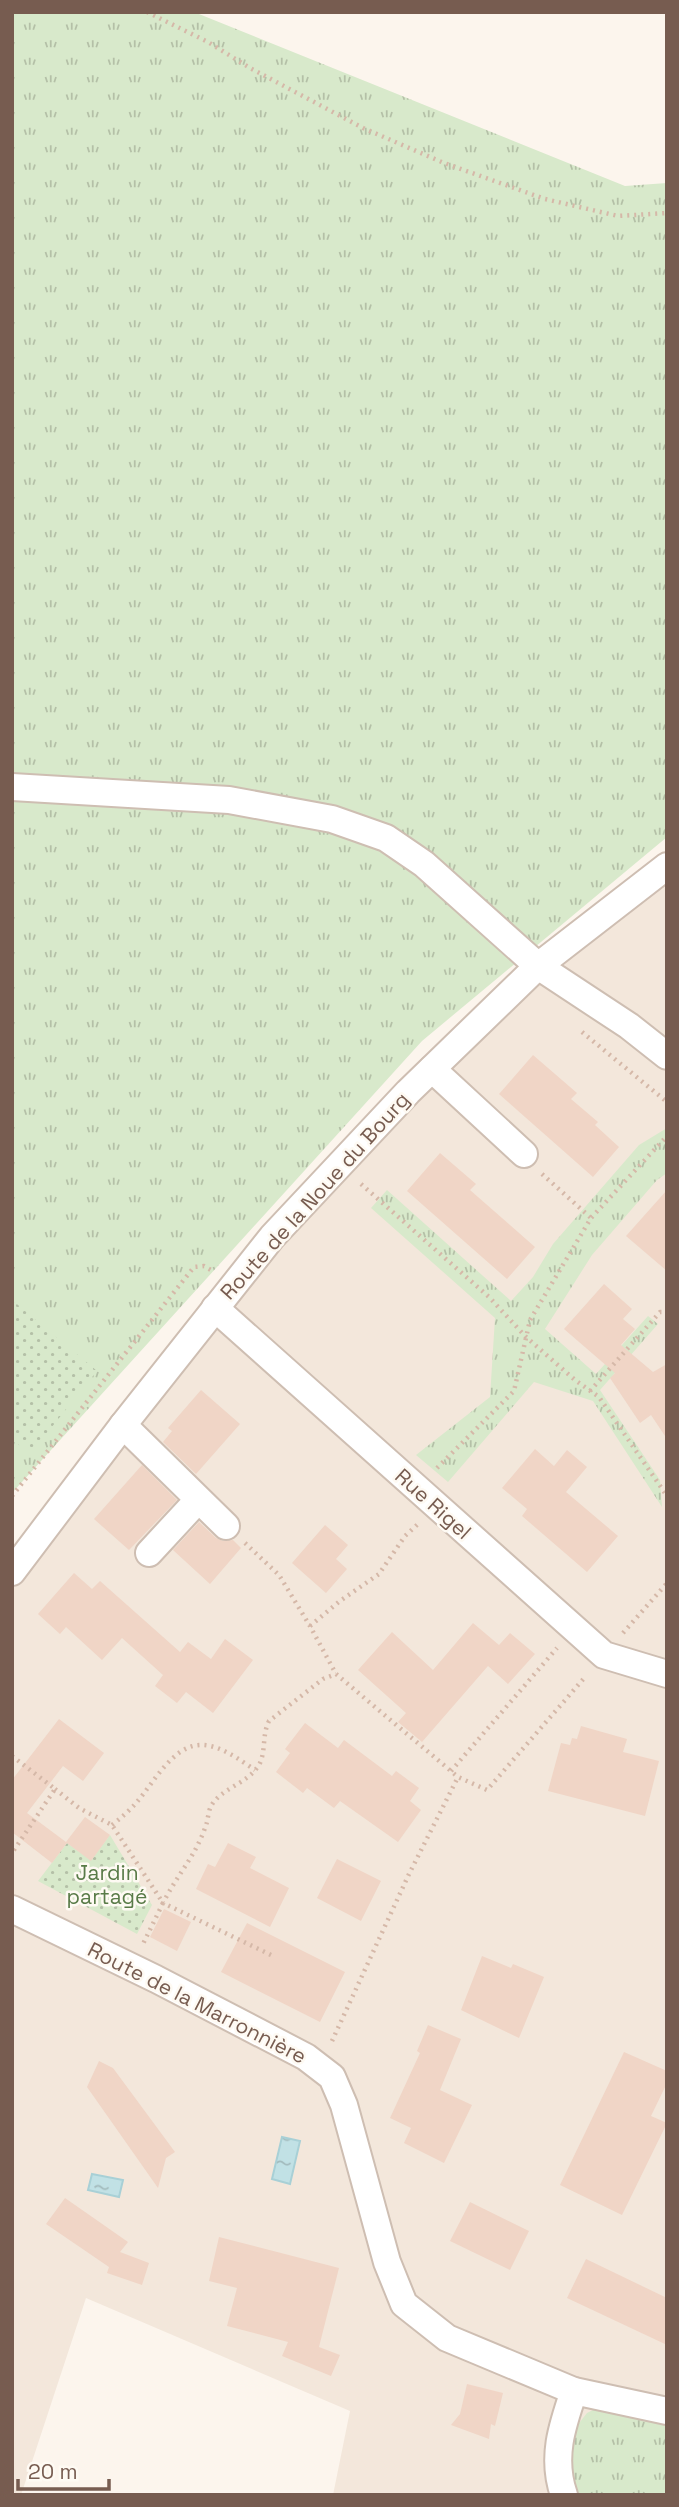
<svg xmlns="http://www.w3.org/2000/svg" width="679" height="2507" font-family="'Space Grotesk',sans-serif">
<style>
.residential{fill:#f3e7db}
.grass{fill:url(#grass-tufts)}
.park{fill:url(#park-dots)}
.water{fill:url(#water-ripples);stroke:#a8d0d6;stroke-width:2}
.building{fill:#f0d5c6}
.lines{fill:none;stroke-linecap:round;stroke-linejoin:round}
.street-casing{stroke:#cebeb2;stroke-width:30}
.path{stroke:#d5b8a8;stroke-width:4.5;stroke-dasharray:2 5;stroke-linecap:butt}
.street{stroke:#fff;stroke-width:26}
.labels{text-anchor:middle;stroke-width:5;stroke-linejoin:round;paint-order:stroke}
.street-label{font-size:21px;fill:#775c50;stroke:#fefaf3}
.park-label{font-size:21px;fill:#597b48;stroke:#fefaf3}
</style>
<defs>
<pattern id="grass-tufts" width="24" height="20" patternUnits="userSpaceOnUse" patternTransform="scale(1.75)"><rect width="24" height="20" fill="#d8e9cb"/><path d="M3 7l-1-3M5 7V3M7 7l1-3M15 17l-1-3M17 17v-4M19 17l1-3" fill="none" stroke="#b4c0a7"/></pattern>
<pattern id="park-dots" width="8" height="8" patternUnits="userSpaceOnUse" patternTransform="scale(1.75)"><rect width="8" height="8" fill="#d8e9cb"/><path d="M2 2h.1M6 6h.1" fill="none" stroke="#b4c0a7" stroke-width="1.8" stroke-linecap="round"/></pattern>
<pattern id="water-ripples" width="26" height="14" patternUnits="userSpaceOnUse" patternTransform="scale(1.75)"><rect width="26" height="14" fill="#c1e1e5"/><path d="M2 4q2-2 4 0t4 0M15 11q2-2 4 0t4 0" fill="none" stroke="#a2babc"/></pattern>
</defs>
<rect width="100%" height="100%" fill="#fcf5ed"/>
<!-- residential -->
<polygon class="residential" points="667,866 667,2495 333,2495 350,2411 86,2298 21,2495 12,2495 12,1572 339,1165"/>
<!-- grass -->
<g class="grass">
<polygon points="12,12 194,12 625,186 667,183 667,837 422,1041 12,1493"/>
<polygon points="667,1128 667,1173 657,1180 592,1255 545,1329 596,1374 648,1316 658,1324 600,1390 660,1480 662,1507 593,1401 534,1382 448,1482 416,1455 490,1397 495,1318 371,1208 387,1190 511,1301 533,1277 553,1244 639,1145"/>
<polygon points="601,2406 667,2422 667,2495 573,2495 566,2462 576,2427 587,2413"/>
</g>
<!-- park -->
<g class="park">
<polygon points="12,1300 97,1371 30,1454 12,1439"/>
<polygon points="110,1835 152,1905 137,1934 38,1881 67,1843 91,1860"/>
</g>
<!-- water -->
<g class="water">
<polygon points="282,2137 300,2141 290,2184 272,2179"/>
<polygon points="92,2174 123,2180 119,2197 88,2190"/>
</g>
<!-- building -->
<g class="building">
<polygon points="533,1055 577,1093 571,1099 598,1122 595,1125 619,1147 593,1177 499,1094"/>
<polygon points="440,1153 476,1184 470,1190 535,1247 507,1279 407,1191"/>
<polygon points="667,1190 667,1271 626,1236"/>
<polygon points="604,1284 632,1309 623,1319 635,1329 621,1345 653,1372 667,1364 667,1439 651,1415 640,1423 610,1378 615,1373 564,1329"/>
<polygon points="201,1390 240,1424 196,1474 163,1442 172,1431 168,1428"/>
<polygon points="535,1449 554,1466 567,1450 587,1467 566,1492 618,1536 587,1572 522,1516 527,1509 502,1488"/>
<polygon points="142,1465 177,1500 129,1550 94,1519"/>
<polygon points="199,1522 216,1538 223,1541 233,1540 241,1548 210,1584 173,1550"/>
<polygon points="325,1525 348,1545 336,1559 347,1569 326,1593 292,1563"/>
<polygon points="74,1573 92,1589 100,1581 180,1652 188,1642 211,1659 225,1639 253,1660 213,1713 186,1692 177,1703 155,1686 163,1675 122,1638 102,1660 66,1627 60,1634 38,1614"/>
<polygon points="473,1623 499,1645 510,1633 535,1654 508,1684 488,1666 422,1742 398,1722 406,1713 358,1670 392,1632 433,1670"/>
<polygon points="59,1719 104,1753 83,1781 63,1766 27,1813 66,1842 85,1817 110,1835 91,1861 67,1843 52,1863 12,1832 12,1780"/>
<polygon points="305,1723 338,1748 344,1740 392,1776 396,1771 419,1788 410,1801 421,1810 398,1842 340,1801 334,1808 307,1788 303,1793 276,1772 290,1753 285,1749"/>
<polygon points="581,1726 627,1739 623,1752 659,1761 645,1816 548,1791 561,1743 570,1745 572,1738 577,1739"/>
<polygon points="228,1843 256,1857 250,1868 289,1888 270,1927 196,1889 208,1864 215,1867"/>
<polygon points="337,1859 381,1881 361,1921 317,1898"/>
<polygon points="164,1909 191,1922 177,1951 150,1937"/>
<polygon points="247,1923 345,1972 320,2022 221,1972"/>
<polygon points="482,1956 511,1968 513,1964 544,1977 519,2038 461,2010"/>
<polygon points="428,2025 461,2039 440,2090 472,2105 444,2163 404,2143 411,2128 390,2118 420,2053 417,2051"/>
<polygon points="624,2052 667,2071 667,2083 651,2116 667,2123 622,2215 560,2185"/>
<polygon points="99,2061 113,2068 175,2152 166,2158 158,2188 87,2087"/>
<polygon points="65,2198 128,2242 120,2252 149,2263 142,2285 107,2273 109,2267 46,2224"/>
<polygon points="470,2202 529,2231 510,2270 450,2241"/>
<polygon points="219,2237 339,2268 319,2347 340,2355 331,2376 282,2356 288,2342 227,2326 237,2288 209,2281"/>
<polygon points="586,2259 667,2298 667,2345 567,2298"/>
<polygon points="467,2384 503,2393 495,2426 491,2424 489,2439 451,2425 460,2414"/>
</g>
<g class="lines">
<defs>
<g id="street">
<polyline points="12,787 229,800 332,819 386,838 424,864 538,966 629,1026 667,1056"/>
<polyline points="432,1069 524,1154"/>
<polyline points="215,1308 604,1655 667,1674"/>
<polyline points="123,1425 226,1526"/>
<polyline points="149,1553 198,1500"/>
<polyline points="12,1572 123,1425 272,1237 408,1092 538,966 667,866"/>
<polyline points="12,1909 156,1979 306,2057 332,2077 344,2105 387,2262 404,2304 447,2338 574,2391 667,2411"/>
<path d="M 564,2495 C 551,2458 562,2426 574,2391"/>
</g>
</defs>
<!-- street casing -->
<use href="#street" class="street-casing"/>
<!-- path -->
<g class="path">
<polyline points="147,12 208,42 250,68 363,128 444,163 545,199 618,216 667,213"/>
<polyline points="582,1032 667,1102"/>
<polyline points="542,1174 591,1218"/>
<polyline points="361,1184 489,1297 526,1337 575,1380 599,1397 667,1496"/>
<polyline points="590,1391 660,1312 667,1312"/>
<polyline points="437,1468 514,1391 530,1320 591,1218 667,1136"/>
<polyline points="12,1496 194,1267 204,1266 211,1270"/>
<polyline points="245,1543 279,1575 310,1626 336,1674 458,1777"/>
<polyline points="310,1626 340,1601 379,1574 405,1536 418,1524"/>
<polyline points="623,1633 667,1583"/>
<polyline points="12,1756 55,1789 12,1853"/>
<polyline points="451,1771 557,1648"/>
<polyline points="55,1789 79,1808 112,1825 163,1903 143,1944"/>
<path d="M 112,1825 C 121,1818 129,1811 136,1803 C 153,1784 172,1746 200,1745 C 219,1744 240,1760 255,1770"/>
<path d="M 271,1955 L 163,1903 C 172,1885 184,1869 194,1852 C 199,1843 204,1832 207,1822 C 208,1817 209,1810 211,1806 C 222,1787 249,1784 260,1763 C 266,1749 262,1735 269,1721 L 323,1679 L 336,1674"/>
<polyline points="332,2041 409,1874 458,1777 487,1790 586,1676"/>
</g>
<!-- street -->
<use href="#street" class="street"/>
</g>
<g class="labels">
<!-- street labels -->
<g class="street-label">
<text transform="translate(315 1196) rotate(-48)" y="7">Route de la Noue du Bourg</text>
<text transform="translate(433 1504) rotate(42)" y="7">Rue Rigel</text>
<text transform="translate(197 2003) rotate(27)" y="7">Route de la Marronnière</text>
</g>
<!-- park labels -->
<g class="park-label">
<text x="107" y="1880">Jardin<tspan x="107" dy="24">partagé</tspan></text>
</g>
</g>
<!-- border -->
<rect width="679" height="2507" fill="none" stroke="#775c50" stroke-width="28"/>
<!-- scale -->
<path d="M18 2479v10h91v-10" fill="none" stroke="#775c50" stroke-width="3.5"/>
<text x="28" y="2479" font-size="21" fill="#775c50" stroke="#fefaf3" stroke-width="5" paint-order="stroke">20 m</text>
</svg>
